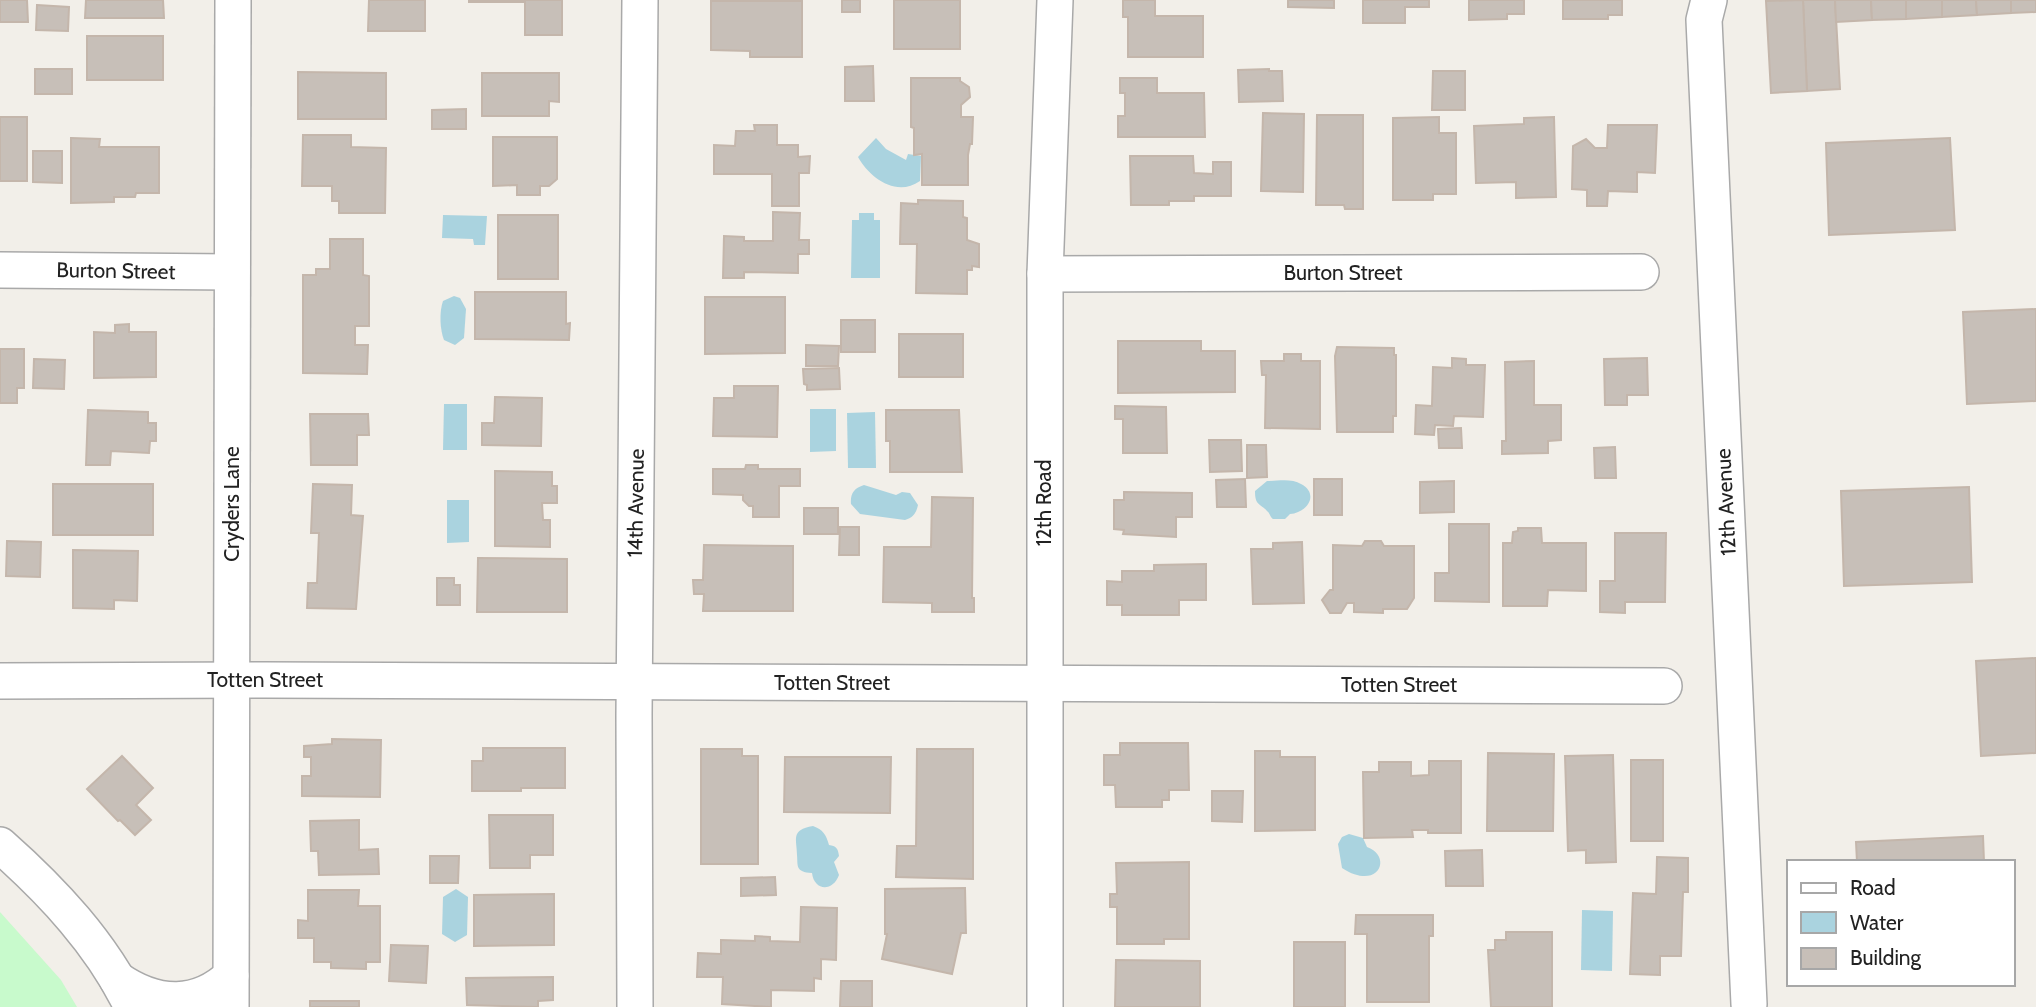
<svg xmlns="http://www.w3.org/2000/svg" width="2036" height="1007" font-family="Cabin,sans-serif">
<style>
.park{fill:#c8facc}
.water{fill:#aad3df}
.building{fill:#c7bfb8;stroke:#c4b6ab;stroke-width:2}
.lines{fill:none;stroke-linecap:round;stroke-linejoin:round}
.street-casing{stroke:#a9a9a9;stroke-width:38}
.street{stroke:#fff;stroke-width:35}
.labels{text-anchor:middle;stroke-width:6;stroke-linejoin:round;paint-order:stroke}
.street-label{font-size:21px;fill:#222;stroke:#fff}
</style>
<rect width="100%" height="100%" fill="#f2efe9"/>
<!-- park -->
<polygon class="park" points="0,912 61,980 77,1007 0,1007"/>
<!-- water -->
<g class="water">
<path d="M 876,138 L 886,149 L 906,160 L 908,154 L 921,156 L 920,181 C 896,198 869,177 858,157 Z"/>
<polygon points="859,213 874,213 874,220 880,220 880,278 851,278 852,220 859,220"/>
<polygon points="443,215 487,216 485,245 474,245 473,239 442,238"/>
<path d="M 454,296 L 460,298 L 466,309 L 464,338 L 455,345 L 444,340 C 440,330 439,312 443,301 Z"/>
<polygon points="444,404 467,404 467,450 443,450"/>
<polygon points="810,409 836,409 836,451 810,452"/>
<polygon points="875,412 876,468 848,468 847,413"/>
<path d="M 1267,481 C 1277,481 1292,478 1301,484 C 1320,494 1307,513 1290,514 L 1285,519 L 1273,519 C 1270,517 1270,513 1267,511 C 1260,503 1255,506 1255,491 Z"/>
<path d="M 864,485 L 896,495 L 902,492 L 910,493 L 918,505 C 916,513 914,517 905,520 L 860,514 L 851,504 C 850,494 854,488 864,485 Z"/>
<polygon points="447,500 469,500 469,542 447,543"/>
<path d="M 813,826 C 823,830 826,834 829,845 C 836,846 838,848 839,856 L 834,862 L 839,875 C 833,892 814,891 812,873 C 795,872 798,866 797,855 C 797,839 790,830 813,826 Z"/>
<path d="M 1349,834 L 1363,838 L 1367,847 C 1393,856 1379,892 1342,868 L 1338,844 L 1342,837 Z"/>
<polygon points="456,889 468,897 467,935 455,942 442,934 443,897"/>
<polygon points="1582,910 1613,911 1612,971 1581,970"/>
</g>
<!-- building -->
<g class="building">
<polygon points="0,0 27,0 28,22 0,22"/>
<polygon points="86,0 163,0 164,18 85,18"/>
<polygon points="369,0 425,0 425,31 368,31"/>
<polygon points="469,0 562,0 562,35 525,35 525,2 469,2"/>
<rect x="842" y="0" width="18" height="12"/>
<rect x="894" y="0" width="66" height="49"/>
<polygon points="1123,0 1155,0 1155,16 1203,16 1203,57 1128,57 1128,17 1123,17"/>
<polygon points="1288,0 1334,0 1334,8 1288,7"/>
<polygon points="1363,0 1429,0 1429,7 1405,7 1405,23 1363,23"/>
<polygon points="1469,0 1524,0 1524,14 1507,14 1507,19 1469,20"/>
<polygon points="1563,0 1622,0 1622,15 1608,15 1608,19 1563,19"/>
<polygon points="1803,0 1835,0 1840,89 1807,91"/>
<polygon points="1803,0 1807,91 1771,93 1766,1"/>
<polygon points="1835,0 1871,0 1872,20 1836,22"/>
<polygon points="1871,0 1906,0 1906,19 1872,20"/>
<polygon points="1906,0 1942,0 1942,17 1906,19"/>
<polygon points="1942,0 1976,0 1977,15 1942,17"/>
<polygon points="1976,0 2011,0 2011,13 1977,15"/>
<polygon points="2011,0 2036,0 2036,12 2011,13"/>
<polygon points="711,1 802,1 802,57 750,57 750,51 711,50"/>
<polygon points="37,5 69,7 68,31 36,30"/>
<rect x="87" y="36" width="76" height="44"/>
<polygon points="873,66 874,101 845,101 845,67"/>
<rect x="35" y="69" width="37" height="25"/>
<polygon points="1269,69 1269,71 1282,71 1283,101 1239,102 1238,70"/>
<polygon points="1433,71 1465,71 1465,110 1432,110"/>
<polygon points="298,72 386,73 386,119 298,119"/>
<polygon points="482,73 559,73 559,102 549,101 549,116 482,116"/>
<polygon points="911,78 960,78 960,81 969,87 970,97 961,105 961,117 973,117 972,144 970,144 968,155 968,185 922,185 922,154 914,155 914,128 911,127"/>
<polygon points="1120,78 1157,78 1157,93 1204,93 1205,137 1118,137 1118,116 1125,116 1125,93 1120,93"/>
<polygon points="466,109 466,129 432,129 432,110"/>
<polygon points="1263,113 1304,114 1303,192 1261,191"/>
<polygon points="1317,115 1363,115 1363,209 1345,209 1344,205 1316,205"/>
<rect x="0" y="117" width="27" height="64"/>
<polygon points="1439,117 1439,133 1456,133 1456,194 1433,194 1433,200 1393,200 1393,118"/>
<polygon points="1554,117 1556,197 1516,198 1516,182 1476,183 1474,126 1524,124 1524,118"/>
<polygon points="754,125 777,125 777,145 798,145 798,157 810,156 809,173 799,173 799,206 772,206 772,174 714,174 714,145 735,146 736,131 755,131"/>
<polygon points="1608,125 1657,125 1655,173 1637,172 1637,192 1608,191 1607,206 1587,206 1587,190 1572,189 1573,146 1586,139 1595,148 1607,148"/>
<polygon points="303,135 351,135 351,147 386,148 385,213 339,213 339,201 332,201 332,186 302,186"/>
<polygon points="493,137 557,137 557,179 549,186 540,186 540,195 517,195 517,185 493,186"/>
<polygon points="71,138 100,139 99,147 159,147 159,193 136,193 135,197 114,197 114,202 71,203"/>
<polygon points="1950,138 1955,230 1829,235 1826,143"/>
<polygon points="33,151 62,151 62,183 33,182"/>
<polygon points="1130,156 1193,156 1194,173 1213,174 1213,162 1231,162 1231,196 1194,196 1194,201 1169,201 1169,205 1131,205"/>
<polygon points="918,200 963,201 963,217 967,218 967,240 979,244 979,267 972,266 972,270 967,270 967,294 916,293 917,244 900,244 901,203 918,204"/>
<polygon points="773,212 800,213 799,240 809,240 809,254 798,254 798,273 744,272 744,278 723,278 724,236 744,237 744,241 773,241"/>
<rect x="498" y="215" width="60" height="64"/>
<polygon points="330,239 363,239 363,275 369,276 369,326 355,326 355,345 368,345 367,374 303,373 303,275 316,275 316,269 330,269"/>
<polygon points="475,292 566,292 566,324 570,323 569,340 475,339"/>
<polygon points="705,297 785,297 785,353 705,354"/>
<polygon points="2036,309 2036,401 1967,404 1963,312"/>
<rect x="841" y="320" width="34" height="32"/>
<polygon points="129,324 129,332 156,332 156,377 94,378 94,332 115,333 115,325"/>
<rect x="899" y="334" width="64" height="43"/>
<polygon points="1118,341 1201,341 1201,351 1235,351 1235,392 1118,393"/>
<polygon points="806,345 839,346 838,366 806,366"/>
<polygon points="1337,347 1394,348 1394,355 1396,355 1396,416 1393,416 1393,432 1337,432 1335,356"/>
<polygon points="0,349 24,349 24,388 17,388 17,403 0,403"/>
<polygon points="1284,354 1301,354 1301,361 1320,361 1320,429 1265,428 1266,375 1262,375 1261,361 1284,361"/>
<polygon points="1452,358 1466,359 1466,365 1485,365 1483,417 1454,416 1453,426 1435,425 1434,435 1415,434 1416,405 1432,406 1433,367 1452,368"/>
<polygon points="1647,358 1648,395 1627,395 1627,405 1605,405 1604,359"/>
<polygon points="34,359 65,360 64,389 33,388"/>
<polygon points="1534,361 1534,405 1561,405 1561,440 1548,441 1548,453 1502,454 1502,441 1506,441 1505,362"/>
<polygon points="839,368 840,389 807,390 807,385 804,384 803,369"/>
<polygon points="734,386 778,386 777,437 713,436 714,398 734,398"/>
<polygon points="495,397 542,398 541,446 482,445 482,423 494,423"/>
<polygon points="1115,406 1166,407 1167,453 1123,453 1123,419 1115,419"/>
<polygon points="88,410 148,412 148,423 156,423 156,441 150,441 149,453 111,451 110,465 86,465"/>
<polygon points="886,410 959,410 962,472 890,472 890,441 886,441"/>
<polygon points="310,414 368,414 369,435 357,435 357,465 311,465"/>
<polygon points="1461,428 1462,448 1439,448 1438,429"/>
<polygon points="1209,440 1241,440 1242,471 1210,472"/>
<polygon points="1247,445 1266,445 1267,477 1247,478"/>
<polygon points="1615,447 1616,478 1595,478 1594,448"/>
<polygon points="746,465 758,465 758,469 800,469 800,486 779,486 779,517 753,517 753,506 749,506 743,500 743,495 713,494 713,469 745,469"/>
<polygon points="495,471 552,472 552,486 557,486 557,503 542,503 543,520 550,520 550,547 495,546"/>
<polygon points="1245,479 1246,507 1217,507 1216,480"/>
<rect x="1314" y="479" width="28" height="36"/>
<polygon points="1454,481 1454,512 1420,513 1420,482"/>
<rect x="53" y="484" width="100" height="51"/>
<polygon points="313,484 352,485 351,515 363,516 356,609 307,608 308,583 317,583 319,533 311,533"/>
<polygon points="1969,487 1972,582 1844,586 1841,491"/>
<polygon points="1124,492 1192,493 1192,517 1176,517 1176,537 1123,534 1124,530 1114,529 1114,500 1124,500"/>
<polygon points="932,497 973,498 972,598 974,598 974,612 932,612 932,603 883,602 884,547 931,547"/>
<rect x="804" y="508" width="34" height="26"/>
<polygon points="1449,524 1489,524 1489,602 1435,601 1435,573 1449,573"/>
<polygon points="840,527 859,527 859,555 839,555"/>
<polygon points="1518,528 1541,528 1542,543 1586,543 1586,591 1548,590 1547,606 1503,606 1503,543 1512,543 1513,532 1518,531"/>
<polygon points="1615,533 1666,533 1665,602 1625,602 1625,613 1600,612 1600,581 1615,581"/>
<polygon points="7,541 41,542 40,577 6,576"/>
<polygon points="1365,541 1381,541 1384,546 1414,546 1414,598 1407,609 1383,609 1383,613 1354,612 1354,603 1347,603 1341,613 1330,613 1322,600 1330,590 1333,590 1333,545 1362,546"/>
<polygon points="1302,542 1304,603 1253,604 1251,549 1273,549 1273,543"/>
<polygon points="704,545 793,546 793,611 703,611 704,594 694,594 693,580 703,580"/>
<polygon points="73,550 138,551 137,601 114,600 114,609 73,608"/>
<polygon points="478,558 567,559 567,612 477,612"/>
<polygon points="1206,564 1206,600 1179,600 1179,615 1122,615 1122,605 1107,605 1107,581 1122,582 1122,571 1154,571 1154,565"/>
<polygon points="437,578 454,578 454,585 460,585 460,605 437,605"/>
<polygon points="2036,658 2036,753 1981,756 1976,661"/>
<polygon points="332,739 381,740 380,797 302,796 302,776 311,776 311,757 304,757 304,746 332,744"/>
<polygon points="1120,743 1188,743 1189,790 1169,790 1169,800 1162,800 1162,807 1116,807 1115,785 1104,785 1104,755 1120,755"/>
<polygon points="483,748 565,748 565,788 521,788 521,791 472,791 472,761 483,761"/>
<polygon points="701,749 742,749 742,756 758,756 758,864 701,864"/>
<polygon points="917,749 973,749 973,879 896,877 897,846 916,846"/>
<polygon points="1255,751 1280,751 1280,757 1315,757 1315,830 1255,831"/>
<polygon points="1488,753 1554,754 1553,831 1487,831"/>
<polygon points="1613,755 1616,862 1586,863 1586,850 1568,851 1565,756"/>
<polygon points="122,756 153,788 136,805 151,820 135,835 120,820 118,821 87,789"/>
<polygon points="785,757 891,757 890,813 784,812"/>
<rect x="1631" y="760" width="32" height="81"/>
<polygon points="1429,761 1461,761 1461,833 1428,833 1428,830 1412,830 1413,837 1364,838 1363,772 1379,772 1379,762 1411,762 1411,776 1429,775"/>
<polygon points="1212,791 1243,791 1242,822 1212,821"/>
<polygon points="489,815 553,815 553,855 530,855 530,868 490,868"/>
<polygon points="359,820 359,850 378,849 379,874 319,875 318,851 311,851 310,821"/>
<polygon points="1983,836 1984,862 1857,862 1856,842"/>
<polygon points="1482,850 1483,886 1446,886 1445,851"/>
<polygon points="430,856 459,856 458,883 430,883"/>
<polygon points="1657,857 1688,858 1688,892 1683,892 1681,956 1660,956 1660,975 1630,974 1633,893 1656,894"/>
<polygon points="1189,862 1189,939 1164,939 1164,944 1117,944 1117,907 1110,907 1110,894 1117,894 1116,863"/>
<polygon points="775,877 776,895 741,896 741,878"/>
<polygon points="965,888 966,933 961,933 952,974 882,959 887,934 885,934 885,889"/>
<polygon points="308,890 359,890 358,906 380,906 380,962 366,962 366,969 331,968 331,962 314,962 314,938 298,938 298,920 308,921"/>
<polygon points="554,894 554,945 474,946 474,895"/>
<polygon points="801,907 837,908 836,960 821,959 821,979 814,978 814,991 771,990 771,1007 722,1004 723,977 697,977 698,953 721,954 721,940 755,941 755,936 770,937 770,941 800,942"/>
<polygon points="1356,915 1433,915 1433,936 1429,936 1429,1002 1367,1002 1367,934 1355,934"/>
<polygon points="1506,932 1552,932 1552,1007 1491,1007 1488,950 1495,950 1495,940 1506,940"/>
<rect x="1294" y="942" width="51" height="65"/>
<polygon points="391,945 428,946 426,983 389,981"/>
<polygon points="1116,960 1200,961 1200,1007 1115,1007"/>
<polygon points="553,977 553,1000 538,1001 538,1007 467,1005 466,978"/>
<polygon points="841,981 872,981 872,1007 840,1007"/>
<rect x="310" y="1001" width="49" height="6"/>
</g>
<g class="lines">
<defs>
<g id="street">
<polyline points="1709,0 1704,20 1749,1004"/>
<polyline points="0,270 232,272"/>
<polyline points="1045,274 1641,272"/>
<polyline points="0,681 266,680 1664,686"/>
<path d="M 0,845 C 52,891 102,944 132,1007"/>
<path d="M 117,979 C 157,1007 198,1007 231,976"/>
<polyline points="231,1007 233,0"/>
<polyline points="635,1007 634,715 640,0"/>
<polyline points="1045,1007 1045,274 1055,0"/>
</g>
</defs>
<!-- street casing -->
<use href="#street" class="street-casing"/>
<!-- street -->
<use href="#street" class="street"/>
</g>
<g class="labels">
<!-- street labels -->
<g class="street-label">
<text transform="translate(116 271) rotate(1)" y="7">Burton Street</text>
<text x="1343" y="280">Burton Street</text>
<text transform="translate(1726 502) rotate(-93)" y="7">12th Avenue</text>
<text transform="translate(636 503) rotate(-89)" y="7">14th Avenue</text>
<text transform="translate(1044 503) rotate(-90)" y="7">12th Road</text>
<text transform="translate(232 504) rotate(-90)" y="7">Cryders Lane</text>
<text x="265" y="687">Totten Street</text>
<text x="832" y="690">Totten Street</text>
<text x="1399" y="692">Totten Street</text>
</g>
</g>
<!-- legend -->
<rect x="1787" y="860" width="228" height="126" fill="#ffffff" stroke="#a7a7a7" stroke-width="2"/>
<rect x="1801" y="883" width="35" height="10" fill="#ffffff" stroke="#a7a7a7" stroke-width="2"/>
<text x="1850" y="895" font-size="21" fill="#222222">Road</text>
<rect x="1801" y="912" width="35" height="21" fill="#aad3df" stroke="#a7a7a7" stroke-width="2"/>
<text x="1850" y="930" font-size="21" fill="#222222">Water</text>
<rect x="1801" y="948" width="35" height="21" fill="#c7bfb8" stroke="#a7a7a7" stroke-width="2"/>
<text x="1850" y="965" font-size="21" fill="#222222">Building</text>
</svg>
